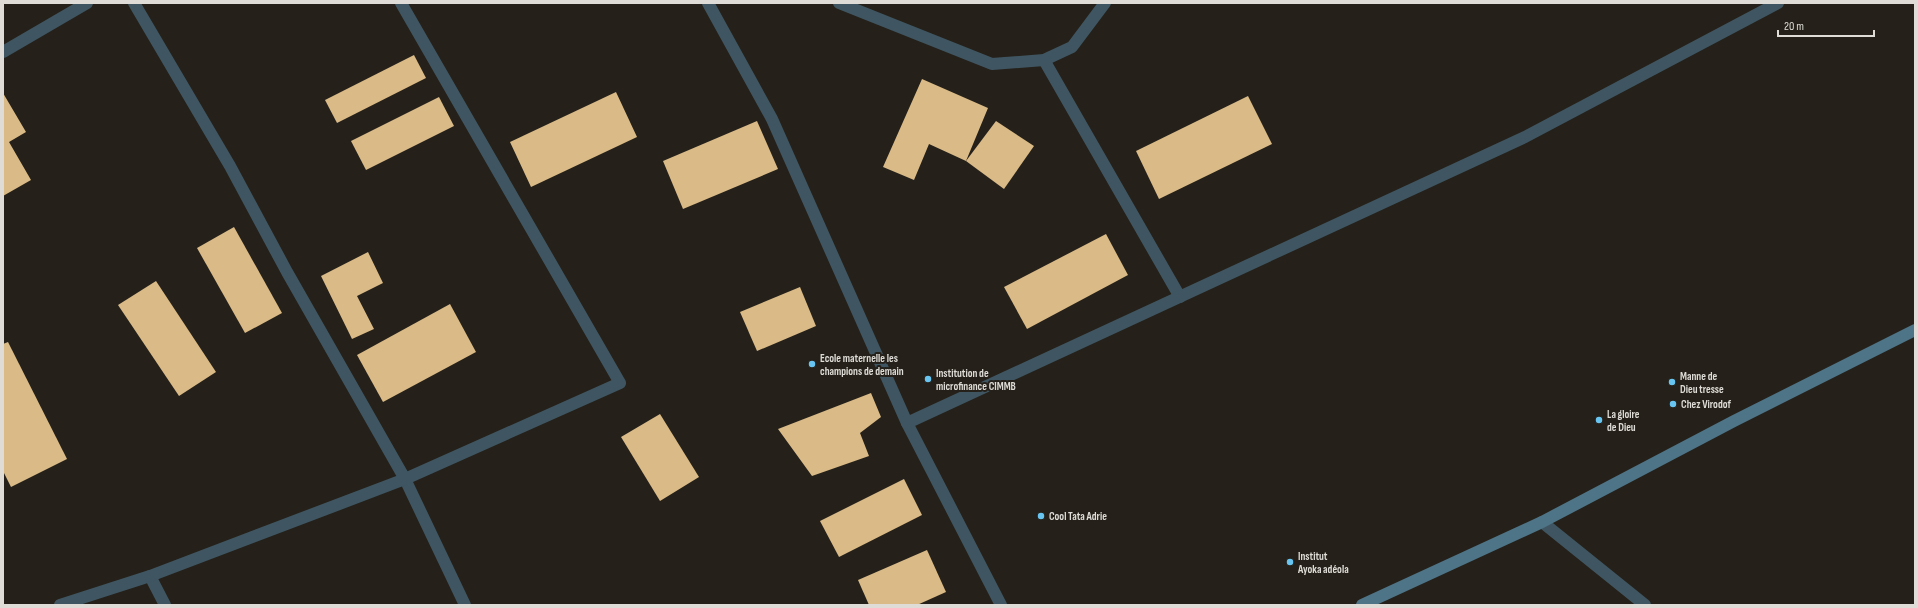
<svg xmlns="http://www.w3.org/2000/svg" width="1918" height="608" font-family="'Sofia Sans Condensed',sans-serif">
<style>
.building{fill:#daba86}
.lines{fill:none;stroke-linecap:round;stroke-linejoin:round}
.street{stroke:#3f5662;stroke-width:12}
.secondary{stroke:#4e7487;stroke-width:12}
.poi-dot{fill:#68c4f0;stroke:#25211a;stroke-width:1.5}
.labels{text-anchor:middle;stroke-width:4;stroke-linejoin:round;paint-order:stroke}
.poi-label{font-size:11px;font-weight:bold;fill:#dfdcd7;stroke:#25211a;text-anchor:start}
</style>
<rect width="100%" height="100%" fill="#25211a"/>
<!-- building -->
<g class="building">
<polygon points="414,55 426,78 337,123 325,100"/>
<polygon points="922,79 988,108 966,161 929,144 914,180 883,167"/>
<polygon points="616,92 637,137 531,187 510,142"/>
<polygon points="3,93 26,132 9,142 31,180 3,196"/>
<polygon points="1248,96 1272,144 1159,199 1136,151"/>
<polygon points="439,97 454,126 366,170 351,141"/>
<polygon points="757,121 778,169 683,209 663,161"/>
<polygon points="996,121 1034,146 1004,189 966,161"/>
<polygon points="234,227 282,313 245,333 197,248"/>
<polygon points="1106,234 1128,275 1027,329 1004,287"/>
<polygon points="368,252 383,283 357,296 374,329 352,339 321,276"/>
<polygon points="156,281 216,372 179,396 118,305"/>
<polygon points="800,287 816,326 757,351 740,312"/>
<polygon points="450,304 476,352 383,402 357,355"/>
<polygon points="8,342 67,459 11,487 3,471 3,344"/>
<polygon points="871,393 881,417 860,433 869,456 812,476 778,429"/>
<polygon points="660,414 699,477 660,501 621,437"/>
<polygon points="904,479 922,515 839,557 820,521"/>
<polygon points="927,550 946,592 917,605 869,605 858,580"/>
</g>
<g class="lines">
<!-- street -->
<g class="street">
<polyline points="134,3 230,166 287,272 405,479 465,605"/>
<polyline points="708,3 772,119 907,423 1001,605"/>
<polyline points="839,3 992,64 1044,60 1072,47 1105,3"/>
<polyline points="3,52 87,3"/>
<polyline points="1044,60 1180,297"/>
<polyline points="907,423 1525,137 1778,3"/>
<polyline points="1542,522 1645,605"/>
<polyline points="150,576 165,605"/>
<polyline points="60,605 150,576 405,479 620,383 401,3"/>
</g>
<!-- secondary -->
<polyline class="secondary" points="1362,605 1542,522 1734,421 1915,330"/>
</g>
<!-- markers -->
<g class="poi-dot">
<circle cx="812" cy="364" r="4"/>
<circle cx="928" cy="379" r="4"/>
<circle cx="1672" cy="382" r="4"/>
<circle cx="1673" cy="404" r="4"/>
<circle cx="1599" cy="420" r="4"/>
<circle cx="1041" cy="516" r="4"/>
<circle cx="1290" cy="562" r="4"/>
</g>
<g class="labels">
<!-- poi labels -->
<g class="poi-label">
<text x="820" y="362">Ecole maternelle les<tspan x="820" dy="13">champions de demain</tspan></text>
<text x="936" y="377">Institution de<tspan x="936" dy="13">microfinance CIMMB</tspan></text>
<text x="1680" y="380">Manne de<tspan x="1680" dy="13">Dieu tresse</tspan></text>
<text x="1681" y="408">Chez Virodof</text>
<text x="1607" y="418">La gloire<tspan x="1607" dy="13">de Dieu</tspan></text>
<text x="1049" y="520">Cool Tata Adrie</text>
<text x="1298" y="560">Institut<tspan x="1298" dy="13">Ayoka adéola</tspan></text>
</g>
</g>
<!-- border -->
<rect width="1918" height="608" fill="none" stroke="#dfdcd7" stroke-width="8"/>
<!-- scale -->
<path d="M1778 30v6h96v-6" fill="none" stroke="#dfdcd7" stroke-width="2"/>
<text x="1784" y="30" font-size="12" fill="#dfdcd7" stroke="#25211a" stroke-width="3" paint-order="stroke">20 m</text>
</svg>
